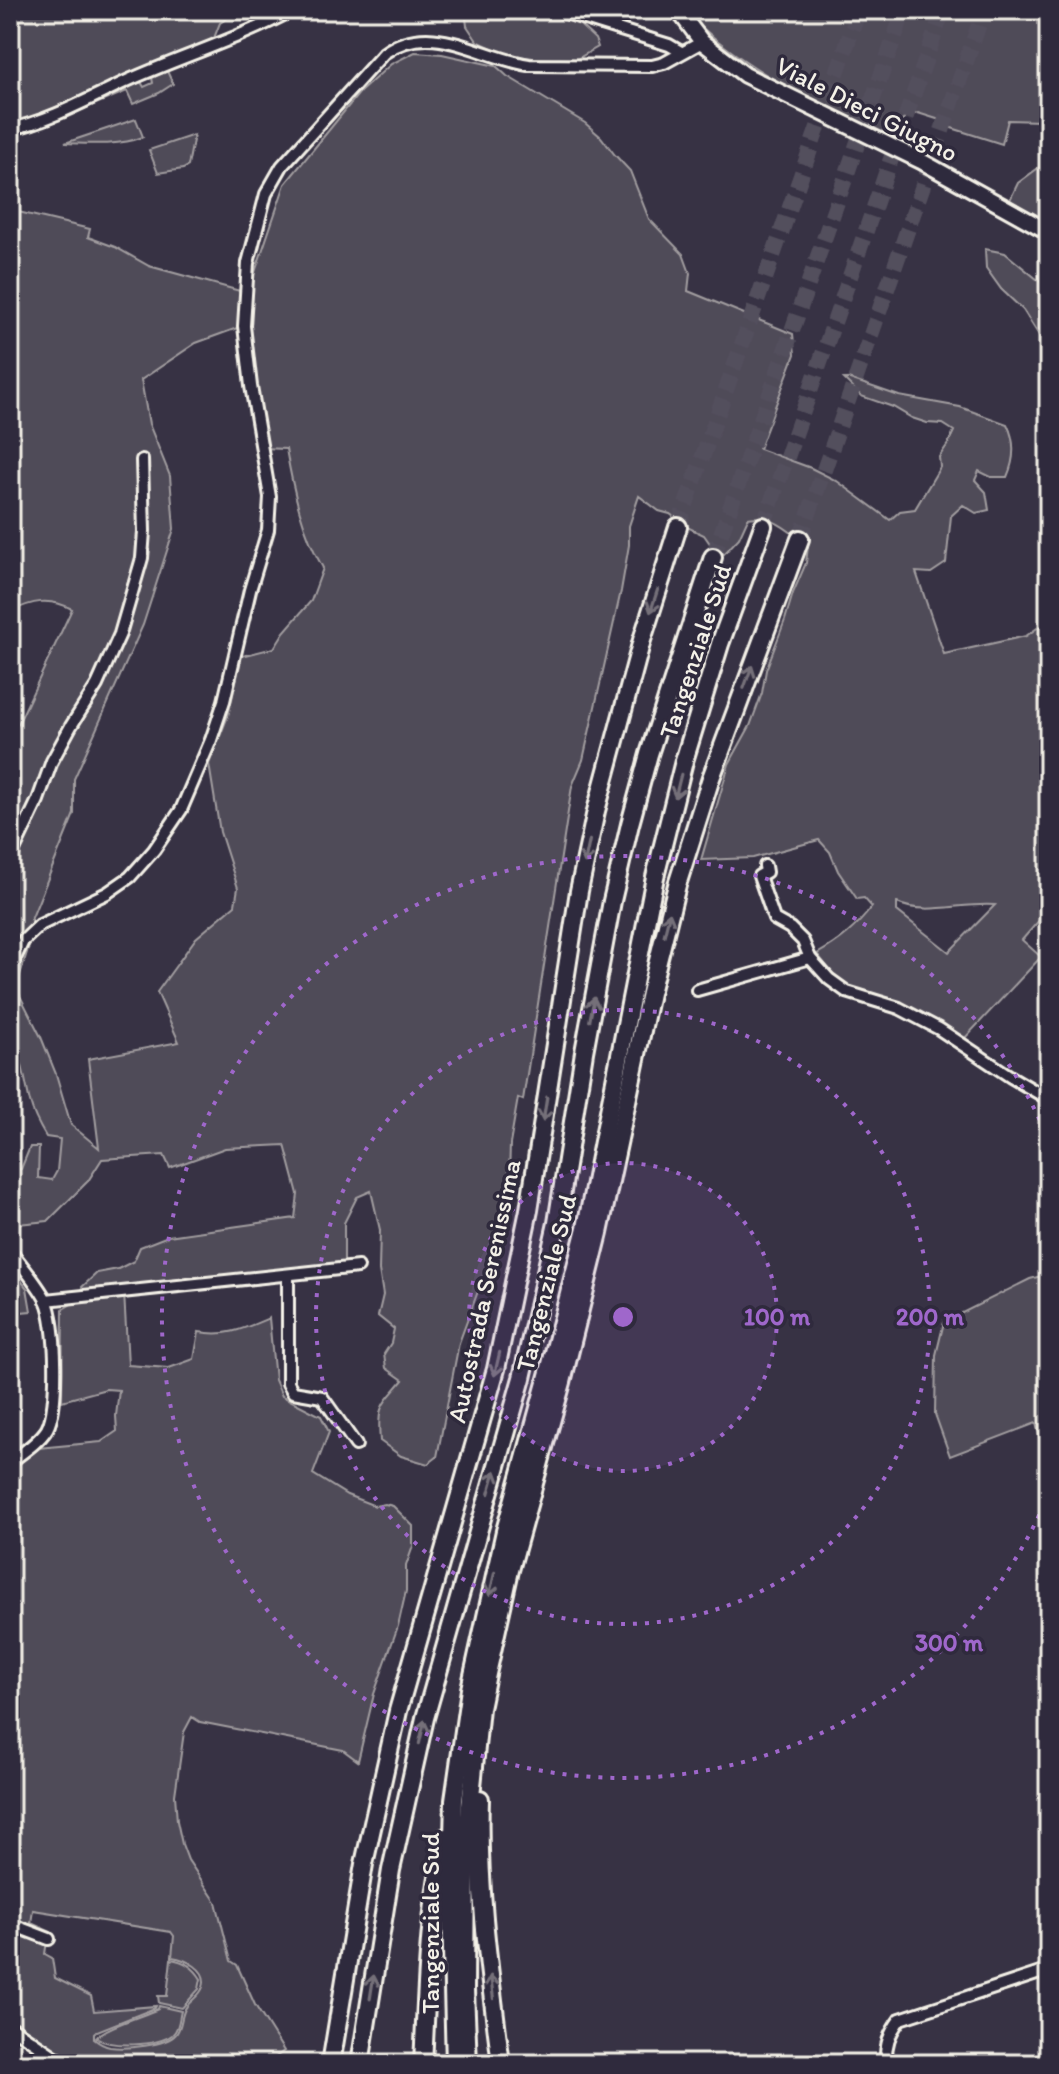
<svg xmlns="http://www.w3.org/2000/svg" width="1059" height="2074" font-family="Itim,sans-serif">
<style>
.green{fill:#504b59;stroke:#a29ea0;stroke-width:2;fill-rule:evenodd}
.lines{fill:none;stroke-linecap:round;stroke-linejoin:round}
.highway-tunnel{stroke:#534f5d;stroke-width:16;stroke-dasharray:16 8;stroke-linecap:butt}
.minor-casing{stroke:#f4f1e8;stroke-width:16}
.major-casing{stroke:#f4f1e8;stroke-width:20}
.highway-casing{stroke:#f4f1e8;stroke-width:22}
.minor{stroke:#2f2a3d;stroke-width:10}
.major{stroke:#2f2a3d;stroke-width:14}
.highway{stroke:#2f2a3d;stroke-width:16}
.oneway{stroke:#747079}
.ring{fill:none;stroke:#9f67cb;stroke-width:4;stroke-dasharray:4 8}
.labels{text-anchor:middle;stroke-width:7;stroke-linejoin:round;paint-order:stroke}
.street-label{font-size:26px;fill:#f4f1e8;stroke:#2f2a3d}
.centre{fill:#9f67cb;stroke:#2f2a3d;stroke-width:4}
.ring-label{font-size:24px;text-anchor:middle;font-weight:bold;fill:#9f67cb;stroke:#2f2a3d;stroke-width:7;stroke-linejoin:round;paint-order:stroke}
</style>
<rect width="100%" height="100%" fill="#373244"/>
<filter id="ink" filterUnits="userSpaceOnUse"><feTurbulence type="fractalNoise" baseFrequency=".0125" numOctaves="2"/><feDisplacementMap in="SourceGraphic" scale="16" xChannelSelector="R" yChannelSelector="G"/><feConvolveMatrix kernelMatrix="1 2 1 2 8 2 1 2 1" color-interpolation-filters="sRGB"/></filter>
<g filter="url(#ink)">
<!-- green -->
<g class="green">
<polygon points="10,10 237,10 238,11 220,23 214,38 207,43 86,99 10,129"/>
<polygon points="465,10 580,10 579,24 595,39 598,47 575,60 534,58 507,55 477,41 467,26"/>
<path d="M 684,10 L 1049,10 L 1049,123 L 1041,121 L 1008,120 L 1002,144 L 939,124 L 940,120 L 918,113 L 905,117 L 890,140 C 818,103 741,70 684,10 Z"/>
<path d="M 415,52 L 442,54 L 496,66 L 507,76 L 585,123 L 601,137 L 615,155 L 630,171 L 649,219 L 683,254 L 690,273 L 688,291 L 793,334 L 795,354 L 759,449 L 811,468 L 837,481 L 890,520 L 900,511 L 915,509 L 940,467 L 939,457 L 948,444 L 954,431 L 943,424 L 927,423 L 912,418 L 893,407 L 861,396 L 844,379 L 850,379 L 899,396 L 960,407 L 1007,424 C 1016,442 1015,459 1007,477 L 991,477 L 979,471 L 975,480 L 986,492 L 989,510 L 976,513 L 963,505 L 951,516 L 946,563 L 931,573 L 916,572 L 944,654 L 1026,636 L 1040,626 L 1049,635 L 1049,909 L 1022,940 L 1041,957 L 964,1039 L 906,1006 L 855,991 L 838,980 L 817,954 C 840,941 856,928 872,907 L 864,898 L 857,899 L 838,871 L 830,852 L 819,840 L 753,858 L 701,860 L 729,764 L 750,726 L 762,693 L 766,670 L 785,620 L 793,593 L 806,563 L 808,546 C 792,533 771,513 748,518 L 739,538 L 724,554 L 711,545 L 704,535 L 689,528 L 670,514 L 659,511 L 639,496 L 629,526 L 629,545 L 621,591 L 583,760 L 572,786 L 523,1100 L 518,1098 L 510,1144 L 509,1177 L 502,1214 L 491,1256 L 459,1343 L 437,1457 L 428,1464 L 401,1456 L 380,1441 C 377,1405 381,1406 403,1380 L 386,1368 L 384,1354 L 391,1343 L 394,1329 L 378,1316 L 383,1295 L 379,1270 L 380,1230 L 371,1191 L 357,1197 L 344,1223 L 344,1269 L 124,1292 L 128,1365 L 169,1368 L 194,1359 L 199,1332 C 227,1337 243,1329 269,1318 L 275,1380 L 282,1396 L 321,1416 L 329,1432 L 313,1474 L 347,1495 L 375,1506 L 385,1504 L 393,1506 L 413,1526 L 413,1546 L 406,1566 L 406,1591 L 398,1626 L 374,1694 L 358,1761 L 343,1750 L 200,1722 L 192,1717 L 184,1732 L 175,1795 L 177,1821 L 182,1844 L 188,1860 L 216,1902 L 231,1961 L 237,1965 L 255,2005 L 284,2051 L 266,2064 L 75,2064 L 42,2044 L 10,2018 L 10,1930 L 47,1941 L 45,1954 L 52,1958 L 55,1978 L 91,1996 L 94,2011 L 156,2006 L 155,2008 L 97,2031 L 94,2034 L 94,2039 C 99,2043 104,2046 110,2047 C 125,2049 166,2046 176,2034 C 183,2026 180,2014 187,2006 C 192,1999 200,1996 203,1987 C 209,1969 185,1959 172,1957 L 174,1936 L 171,1932 L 33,1910 L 31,1923 L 51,1932 L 49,1936 L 10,1919 L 10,1470 L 38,1448 L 101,1442 L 117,1431 L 116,1416 L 119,1390 L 106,1389 L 62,1401 L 63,1309 L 85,1296 L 82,1287 L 97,1273 L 118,1269 L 134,1261 L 140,1247 L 168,1236 L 295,1218 L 298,1194 L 285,1145 L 225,1148 L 170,1168 L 164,1155 L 102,1159 L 88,1181 L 48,1221 L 18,1224 L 10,1218 L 10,1170 L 21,1169 L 30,1147 L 39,1147 L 38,1178 L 52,1180 L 57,1171 L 60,1139 L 46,1137 C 40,1127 33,1114 30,1102 C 24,1077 23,1059 10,1036 L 10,862 L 28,824 L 10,807 L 10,741 L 72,609 C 49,597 32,601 10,612 L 10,210 L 90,229 L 88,237 L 115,247 L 149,266 L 240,291 L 240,327 L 196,343 L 141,380 L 149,424 L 170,476 L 174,529 L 143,625 L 74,779 L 74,814 L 31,920 L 40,925 L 28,949 L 16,988 L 41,1037 L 56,1074 L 71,1125 L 99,1148 L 88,1059 L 179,1042 L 157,992 L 196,938 L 235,905 L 238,888 L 220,832 L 209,764 L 228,716 L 242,656 L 274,648 L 284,632 L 311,601 L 323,568 C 302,532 293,489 286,449 L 262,448 L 244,326 L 251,284 L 285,184 L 360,92 L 391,64 ZM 897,903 C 925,916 964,902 995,905 L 949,952 L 897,911 Z"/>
<polygon points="167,71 173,84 159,93 133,104 127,91 33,130 10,135 141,82 144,87 153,83 152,78"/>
<path d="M 136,119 L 143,137 C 120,146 90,144 65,143 Z"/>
<polygon points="194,135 188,166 183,169 158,173 149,150"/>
<polygon points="1041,166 1049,171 1049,227 1007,206 1018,183"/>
<polygon points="985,249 1005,253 1049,289 1049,351 1023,310 1001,289 986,268"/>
<polygon points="10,1267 27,1288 31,1311 10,1313"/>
<polygon points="1049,1274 1049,1453 1044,1455 1036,1423 950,1456 935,1414 936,1355 944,1322 1030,1279"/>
<path d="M 171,1959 C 185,1961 194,1967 201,1979 L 199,1989 L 182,2008 L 159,2003 L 158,1996 L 167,1996 Z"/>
<path d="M 159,2006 L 181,2011 C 179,2019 179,2029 172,2035 C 157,2046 111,2048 96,2038 C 104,2027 143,2016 158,2009 Z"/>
</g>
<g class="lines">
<!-- highway-tunnel -->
<g class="highway-tunnel">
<polyline points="763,526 943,10"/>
<polyline points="678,527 859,10"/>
<polyline points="800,539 984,10"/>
<polyline points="713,557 904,10"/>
</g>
<defs>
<g id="minor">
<polyline points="556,10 669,45 681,52"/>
<path d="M 10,129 C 50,121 92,97 129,80 C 183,56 241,38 293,10"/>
<polyline points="10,859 38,800 52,761 71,726 97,685 120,634 142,558 144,531 142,460"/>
<polyline points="765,866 766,872 759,876 774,919 790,928 803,941 810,958 829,979 847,992 899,1008 939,1029 1011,1077 1045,1097 1049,1106"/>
<path d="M 10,975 L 15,958 L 23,941 L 40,925 L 107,893 L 130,877 L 154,850 L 181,810 L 211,740 L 224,701 L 250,590 L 268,530 L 270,497 L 251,386 L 244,326 L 248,263 L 266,194 L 282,166 L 384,53 C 431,19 479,57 529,65 L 652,66 L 664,63 L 702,42"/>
<polyline points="697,990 810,958"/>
<path d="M 10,1250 C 22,1266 37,1283 46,1300 C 57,1322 59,1408 47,1429 C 39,1442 22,1453 10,1462"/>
<polyline points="288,1275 288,1383 293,1392 322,1397 356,1445"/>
<polyline points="46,1300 358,1267"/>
<polyline points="10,1924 49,1939"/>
<polyline points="10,2026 66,2064"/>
<path d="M 886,2064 C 885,2045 889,2034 900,2019 L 1049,1970"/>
</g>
<polyline id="major" points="678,10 702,42 745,75 921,161 1049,232"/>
<g id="highway">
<path d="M 480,1799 C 477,1888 490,1976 501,2064"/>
<polyline points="331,2064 364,1864 398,1711 496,1369 529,1210 579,891 596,811 642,640 678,527"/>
<polyline points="360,2064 391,1870 425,1718 522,1378 557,1223 584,1052 612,901 630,824 649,754 713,557"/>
<path d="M 423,2064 C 427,1988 428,1912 446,1837"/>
<polyline points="455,2064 451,1911 454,1800 470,1689 505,1531 549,1372 586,1228 655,877 684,761 720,644 763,526"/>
<polyline points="468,2064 465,1990 466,1845 480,1708 487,1674 510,1570 562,1382 599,1233 650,993 677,885 711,778 800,539"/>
</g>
</defs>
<!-- minor casing -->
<use href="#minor" class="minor-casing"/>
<!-- major casing -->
<use href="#major" class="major-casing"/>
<!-- highway casing -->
<use href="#highway" class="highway-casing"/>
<!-- minor -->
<use href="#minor" class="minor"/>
<!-- major -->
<use href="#major" class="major"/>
<!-- highway -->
<use href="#highway" class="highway"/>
</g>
<!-- one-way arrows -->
<defs><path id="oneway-shaft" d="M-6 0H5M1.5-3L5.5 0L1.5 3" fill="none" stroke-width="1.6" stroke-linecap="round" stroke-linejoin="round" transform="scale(2)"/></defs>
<g class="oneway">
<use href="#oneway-shaft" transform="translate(654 601) rotate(108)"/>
<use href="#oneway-shaft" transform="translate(748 677) rotate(-70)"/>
<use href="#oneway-shaft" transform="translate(678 786) rotate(104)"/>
<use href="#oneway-shaft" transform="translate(587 852) rotate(102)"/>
<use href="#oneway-shaft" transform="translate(667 924) rotate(-76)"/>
<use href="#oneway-shaft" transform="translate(592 1009) rotate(-79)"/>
<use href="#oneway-shaft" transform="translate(545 1109) rotate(99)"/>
<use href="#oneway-shaft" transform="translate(497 1364) rotate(103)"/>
<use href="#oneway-shaft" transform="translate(492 1482) rotate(-74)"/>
<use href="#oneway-shaft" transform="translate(492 1584) rotate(103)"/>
<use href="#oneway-shaft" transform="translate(422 1732) rotate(-77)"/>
<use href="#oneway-shaft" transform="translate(372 1987) rotate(-81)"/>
<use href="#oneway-shaft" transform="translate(492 1987) rotate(-97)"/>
</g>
</g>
<!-- distance rings -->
<circle cx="623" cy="1317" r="154" fill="#9f67cb" fill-opacity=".12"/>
<g class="ring">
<circle cx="623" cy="1317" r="154"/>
<circle cx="623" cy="1317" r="307"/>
<path d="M1049 1493A461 461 0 1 1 1049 1141"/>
</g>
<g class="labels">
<!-- street labels -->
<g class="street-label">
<text transform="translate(867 109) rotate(27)" y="9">Viale Dieci Giugno</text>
<text transform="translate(695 651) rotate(-72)" y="9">Tangenziale Sud</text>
<text transform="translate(546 1283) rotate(-76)" y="9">Tangenziale Sud</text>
<text transform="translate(484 1291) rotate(-78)" y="9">Autostrada Serenissima</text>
<text transform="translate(430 1923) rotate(-90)" y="9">Tangenziale Sud</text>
</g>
</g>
<circle cx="623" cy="1317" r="12" class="centre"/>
<g class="ring-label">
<text x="777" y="1325">100 m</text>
<text x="930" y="1325">200 m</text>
<text x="949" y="1651">300 m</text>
</g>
<!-- margin -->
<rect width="1059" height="2074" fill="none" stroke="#2f2a3d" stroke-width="40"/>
<rect x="20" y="20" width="1019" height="2034" fill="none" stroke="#f4f1e8" stroke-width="3" filter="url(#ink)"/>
</svg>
